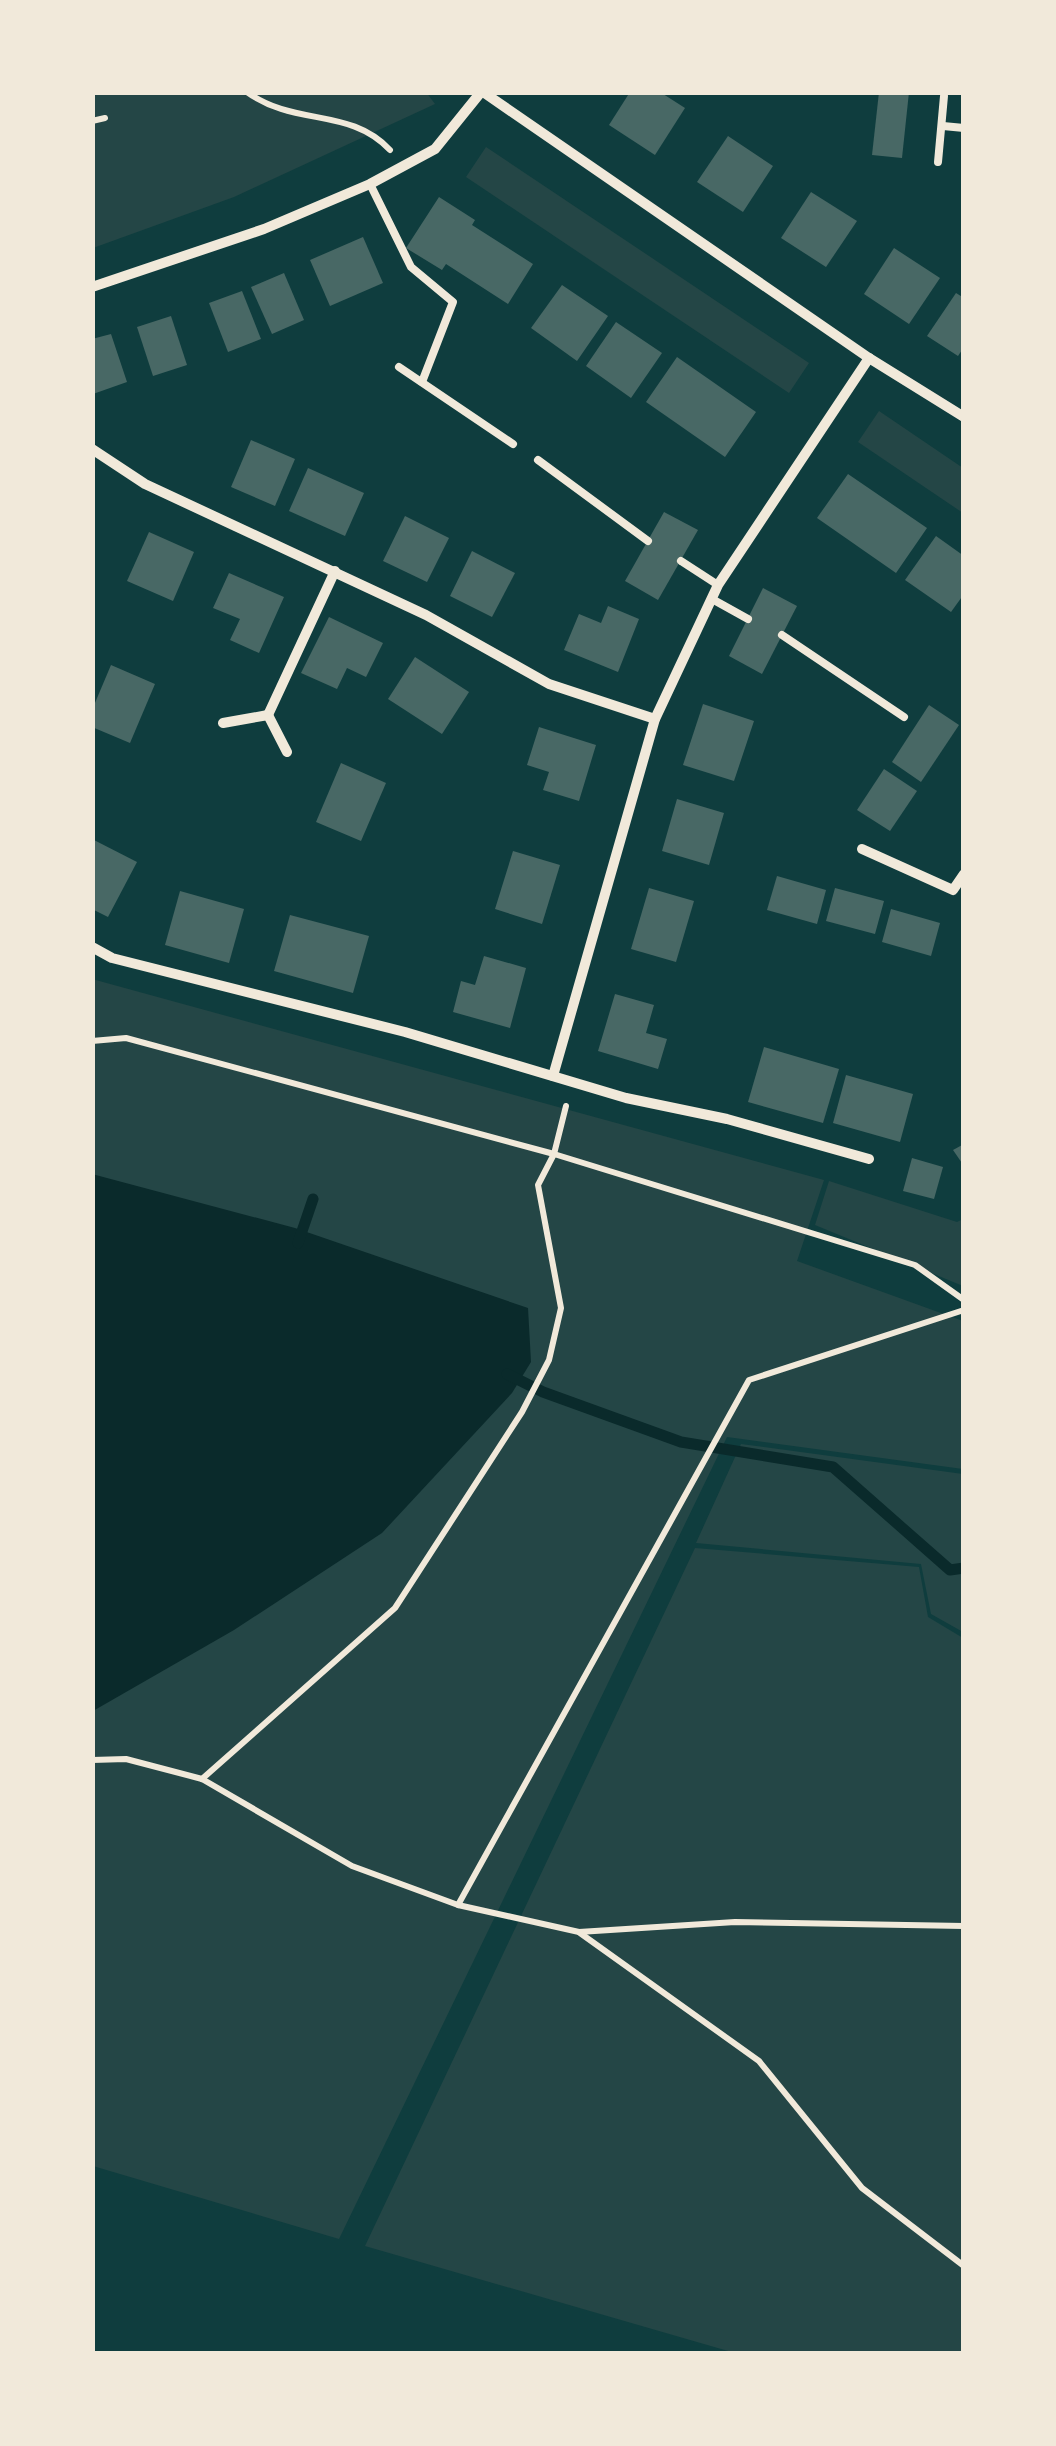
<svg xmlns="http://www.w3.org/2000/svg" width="1056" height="2446" font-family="Inter,sans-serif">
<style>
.green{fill:#244646}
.water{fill:#0a2a2b}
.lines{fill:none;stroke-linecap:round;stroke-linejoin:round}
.stream{stroke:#0a2a2b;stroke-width:11}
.building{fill:#486865}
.path{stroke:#f1e9da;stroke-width:6}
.service{stroke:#f1e9da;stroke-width:8}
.minor{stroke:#f1e9da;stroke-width:10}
</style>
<rect width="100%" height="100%" fill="#0f3d3e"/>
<!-- green -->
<g class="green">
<polygon points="426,92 435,104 234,197 93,248 92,93"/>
<polygon points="486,147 809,363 789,393 466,177"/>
<polygon points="879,411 963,468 963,513 858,442"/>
<polygon points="92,979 824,1180 797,1261 963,1321 963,1469 727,1437 339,2239 93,2166"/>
<polygon points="829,1181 957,1222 963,1219 963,1286 815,1225"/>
<polygon points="741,1444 963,1474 963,1632 931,1614 921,1564 696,1543"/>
<polygon points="695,1548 919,1567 928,1617 963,1638 963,2353 735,2353 365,2246"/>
</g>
<!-- water -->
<polygon class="water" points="92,1174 295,1228 528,1308 531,1362 512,1393 382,1533 234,1630 93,1711"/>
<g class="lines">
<!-- stream -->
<g class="stream">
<polyline points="298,1243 313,1199"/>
<polyline points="507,1374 543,1392 681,1442 833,1467 950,1570 964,1568"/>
</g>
</g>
<!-- building -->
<g class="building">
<polygon points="630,92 660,92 685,108 655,155 609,125"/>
<polygon points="879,92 909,92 902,158 872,155"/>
<polygon points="728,136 773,166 743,212 697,182"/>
<polygon points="811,192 857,221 826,267 781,238"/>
<polygon points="439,197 475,220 472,225 533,264 508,304 446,264 442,270 406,248"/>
<polygon points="363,237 383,283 330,306 310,260"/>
<polygon points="894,248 940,278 909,324 864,294"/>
<polygon points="284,273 304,320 272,334 251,287"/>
<polygon points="562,285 608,316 577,361 531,328"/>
<polygon points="242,291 261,339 228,352 209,303"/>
<polygon points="956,293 964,298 964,347 958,356 927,336"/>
<polygon points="171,316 187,365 153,376 137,327"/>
<polygon points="616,322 662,353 631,398 586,366"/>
<polygon points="111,334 127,382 93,394 92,339"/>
<polygon points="677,357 756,412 725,457 646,402"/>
<polygon points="251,440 295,459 275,506 231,487"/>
<polygon points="308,468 364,493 345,536 289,511"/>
<polygon points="848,474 927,528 896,573 817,518"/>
<polygon points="664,512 698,530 658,600 625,581"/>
<polygon points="405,516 449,538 427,582 383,561"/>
<polygon points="149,532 194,552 173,601 127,581"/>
<polygon points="936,536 964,556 964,594 951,612 905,580"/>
<polygon points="472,551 515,573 492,617 450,596"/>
<polygon points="229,573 284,597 259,653 230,640 240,619 213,608"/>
<polygon points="763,588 797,606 762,674 729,656"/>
<polygon points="608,606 639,619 618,672 564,650 579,614 601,623"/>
<polygon points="329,617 383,643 366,677 347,668 337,689 301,673"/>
<polygon points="415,657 469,692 442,734 388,699"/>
<polygon points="111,665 155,684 130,743 92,727 92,710"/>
<polygon points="703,704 754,721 734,781 683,765"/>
<polygon points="929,705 959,725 921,782 892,762"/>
<polygon points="539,727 596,745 579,801 543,790 549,772 527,765"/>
<polygon points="341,763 386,783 361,841 316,822"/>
<polygon points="884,769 917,791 890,831 857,810"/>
<polygon points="677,799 724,813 709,865 662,851"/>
<polygon points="92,839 137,862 108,917 92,909"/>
<polygon points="513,851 560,865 542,924 495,909"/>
<polygon points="777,876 826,890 817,924 767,910"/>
<polygon points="649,888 694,901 676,962 631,949"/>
<polygon points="835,888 884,901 875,934 826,921"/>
<polygon points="180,891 244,909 229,963 165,945"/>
<polygon points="891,909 940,923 931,956 882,942"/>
<polygon points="290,915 369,936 353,993 274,971"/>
<polygon points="484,956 526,968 510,1028 453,1012 461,981 475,985"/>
<polygon points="615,994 654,1005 646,1033 667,1039 658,1069 598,1051"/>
<polygon points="764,1047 839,1069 823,1123 748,1102"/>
<polygon points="846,1075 913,1094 900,1142 833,1123"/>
<polygon points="964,1144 964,1166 953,1150"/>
<polygon points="912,1158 943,1167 934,1199 903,1191"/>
</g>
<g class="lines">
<!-- path -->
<g class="path">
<path d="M 247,92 C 295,127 350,107 390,150"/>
<polyline points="92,121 105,118"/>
<polyline points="92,1041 126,1038 554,1154 915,1265 964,1300"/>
<polyline points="92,1760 126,1759 202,1779 352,1866 458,1905 579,1932 735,1922 964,1926"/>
<polyline points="202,1779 395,1608 522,1412 549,1360 561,1308 538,1185 554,1154 566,1106"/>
<polyline points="458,1905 749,1380 964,1310"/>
<polyline points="580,1933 759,2061 862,2188 964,2266"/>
</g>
<!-- service -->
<g class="service">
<polyline points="943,126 964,128"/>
<polyline points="938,162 944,96"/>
<polyline points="370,184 411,267 453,302 422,382"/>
<polyline points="399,367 513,444"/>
<polyline points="538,460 648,541"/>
<polyline points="681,561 718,585"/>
<polyline points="712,599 748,619"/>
<polyline points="782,635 904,717"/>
</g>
<!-- minor -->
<g class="minor">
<polyline points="483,92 869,358 964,417"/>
<polyline points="92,287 264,229 370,184 435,149 481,92"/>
<polyline points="92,449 145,484 426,615 549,684 655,719"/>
<polyline points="268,715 335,571"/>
<polyline points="223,723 268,715 287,752"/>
<polyline points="862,849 953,890 964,874"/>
<polyline points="92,947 112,958 405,1032 626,1098 727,1119 869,1159"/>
<polyline points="553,1076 655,719 718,585 869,358"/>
</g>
</g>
<!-- border -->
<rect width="1056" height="2446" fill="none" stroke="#f1e9da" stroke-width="190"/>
</svg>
